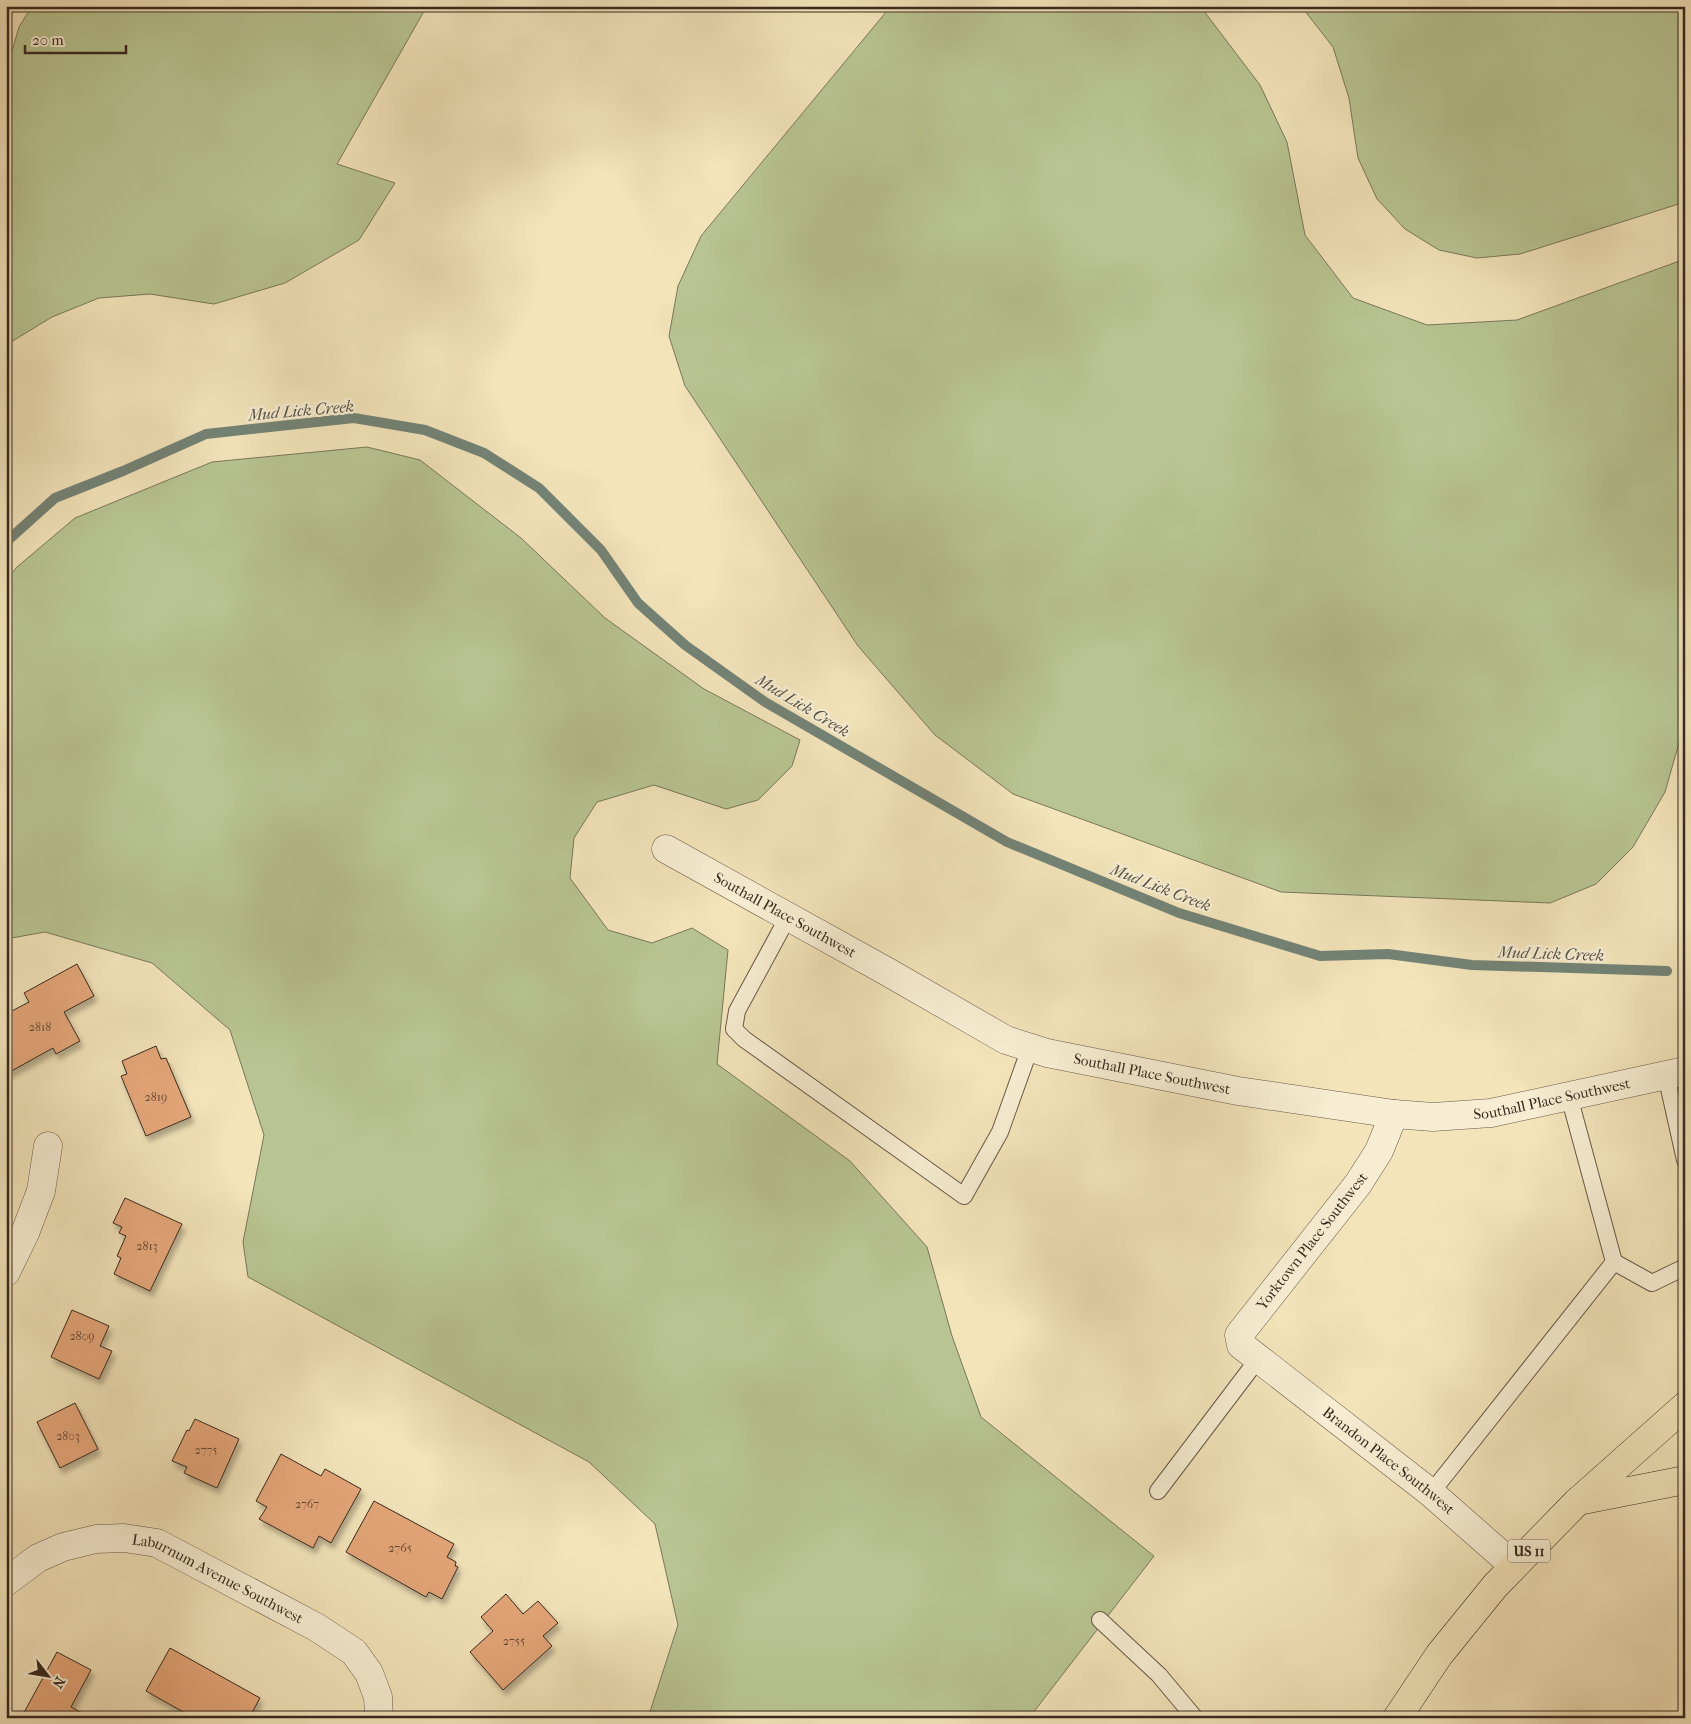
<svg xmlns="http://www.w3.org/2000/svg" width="1691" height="1724" font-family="'IM FELL French Canon',serif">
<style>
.green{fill:#b8c592;stroke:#787859}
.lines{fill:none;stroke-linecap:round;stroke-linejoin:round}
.stream{stroke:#738376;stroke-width:10}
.building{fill:#e4a679;stroke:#382a20;filter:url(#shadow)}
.service-casing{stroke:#675846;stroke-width:18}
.minor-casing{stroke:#675846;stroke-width:29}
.primary-casing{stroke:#382a20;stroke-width:29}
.service{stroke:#f7edd2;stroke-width:16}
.minor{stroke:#f7edd2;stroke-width:28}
.primary{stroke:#f3e4ba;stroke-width:28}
.labels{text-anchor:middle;stroke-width:4.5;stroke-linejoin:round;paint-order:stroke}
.number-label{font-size:12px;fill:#634936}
.shield{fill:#f7edd2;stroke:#716455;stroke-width:1}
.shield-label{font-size:14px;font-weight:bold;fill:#382a20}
.street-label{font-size:15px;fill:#382a20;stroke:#f7edd2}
.water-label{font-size:16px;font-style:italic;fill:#514f44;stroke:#f7edd2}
</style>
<defs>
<filter id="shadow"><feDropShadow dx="3" dy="5.5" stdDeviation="2.5" flood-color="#0004"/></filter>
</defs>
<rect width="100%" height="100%" fill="#f3e4ba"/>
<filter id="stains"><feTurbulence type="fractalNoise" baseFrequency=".004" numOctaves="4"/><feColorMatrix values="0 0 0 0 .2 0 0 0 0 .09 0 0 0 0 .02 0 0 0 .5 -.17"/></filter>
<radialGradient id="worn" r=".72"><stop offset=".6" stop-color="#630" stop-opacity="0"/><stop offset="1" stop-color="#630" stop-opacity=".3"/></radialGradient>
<!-- green -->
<g class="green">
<polygon points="32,6 427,6 337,164 395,183 359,240 285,283 214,304 150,294 99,298 52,317 6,345 6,72 19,27"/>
<polygon points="891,6 1200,6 1260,85 1287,142 1305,235 1353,298 1427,325 1517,320 1685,259 1685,722 1665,792 1633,847 1596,884 1550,903 1281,892 1013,794 935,735 858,646 685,386 669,336 678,286 701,236"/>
<polygon points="1301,6 1685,6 1685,202 1520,254 1477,258 1439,250 1405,229 1377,199 1358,158 1349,98 1333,47"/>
<polygon points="367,447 420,460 521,538 605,618 704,689 800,740 792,766 758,800 726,809 654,785 597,802 574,838 570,878 608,930 652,943 692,928 728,950 717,1064 850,1161 927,1247 952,1336 981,1417 1154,1556 1029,1718 648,1718 678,1625 655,1524 589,1462 248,1277 243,1242 264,1135 230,1030 152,963 45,932 6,939 6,580 17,567 75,518 212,462"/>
</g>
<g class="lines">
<!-- stream -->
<polyline class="stream" points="6,542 55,498 123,471 206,434 354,418 425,430 484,453 539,488 601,550 638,603 685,645 765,702 1007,842 1179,913 1320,956 1388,954 1472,965 1667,971"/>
</g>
<!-- building -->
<g class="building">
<polygon points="77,964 94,996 64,1012 80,1041 56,1054 53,1048 6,1074 6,1014 29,1002 24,993"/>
<polygon points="156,1046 161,1059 166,1058 191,1117 146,1136 121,1076 127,1074 122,1061"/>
<polygon points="125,1198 182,1224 150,1291 114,1274 121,1258 117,1256 126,1236 119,1233 122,1227 113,1223"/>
<polygon points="72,1310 109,1326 100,1346 112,1351 99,1379 51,1357"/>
<polygon points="75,1403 98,1449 60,1468 37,1422"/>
<polygon points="195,1419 239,1439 217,1488 184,1473 187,1467 172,1461 187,1430 189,1431"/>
<polygon points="281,1454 321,1476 325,1469 361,1489 331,1543 319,1536 313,1548 259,1519 267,1507 256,1501"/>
<polygon points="374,1501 454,1544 447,1557 456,1562 455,1566 458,1567 442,1599 429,1592 426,1597 346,1552"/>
<polygon points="506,1594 523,1614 538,1601 558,1623 543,1636 552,1646 503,1690 470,1652 493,1631 481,1617"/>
<polygon points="170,1648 260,1698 249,1718 194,1718 146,1691"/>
<polygon points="57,1652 91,1670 71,1707 82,1713 79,1718 21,1718"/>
</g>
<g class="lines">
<defs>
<g id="service">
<polyline points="788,917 737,1011 734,1029 744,1039 964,1196 1000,1132 1030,1048"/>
<polyline points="1666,1075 1685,1160"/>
<polyline points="1569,1096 1614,1262"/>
<polyline points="1158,1491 1258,1359"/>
<polyline points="1431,1493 1614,1262 1652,1283 1685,1267"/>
<polyline points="1100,1620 1159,1675 1195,1718"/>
</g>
<g id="minor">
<path id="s1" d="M 666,849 L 886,971 L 1006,1040 L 1047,1053 L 1238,1091 L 1394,1114 L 1433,1117 L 1491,1113 L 1685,1071"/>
<path id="s2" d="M 1394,1114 L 1379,1151 L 1358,1184 L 1239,1335 L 1241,1345 L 1431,1493 L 1514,1566"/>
<polyline points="6,1272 25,1233 41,1191 48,1146"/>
<path id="s3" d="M 6,1582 L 38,1558 L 63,1547 L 96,1539 L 124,1538 L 157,1543 L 316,1627 L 354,1652 L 369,1673 L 378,1697 L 379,1718"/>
</g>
<g id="primary">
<polyline points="1578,1501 1685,1480"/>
<polyline points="1397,1718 1439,1655 1495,1586 1577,1502 1685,1406"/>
</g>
</defs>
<!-- service casing -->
<use href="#service" class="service-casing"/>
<!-- minor casing -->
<use href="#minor" class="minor-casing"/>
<!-- primary casing -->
<use href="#primary" class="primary-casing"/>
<!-- service -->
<use href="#service" class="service"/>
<!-- minor -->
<use href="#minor" class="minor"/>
<!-- primary -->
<use href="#primary" class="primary"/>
</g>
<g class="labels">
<!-- number labels -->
<g class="number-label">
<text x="40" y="1031">2818</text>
<text x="156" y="1101">2819</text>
<text x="147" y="1250">2813</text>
<text x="82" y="1340">2809</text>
<text x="68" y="1440">2803</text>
<text x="206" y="1454">2775</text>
<text x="307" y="1508">2767</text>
<text x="400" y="1552">2765</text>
<text x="514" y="1645">2755</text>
</g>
<!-- shield labels -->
<rect class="shield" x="1508" y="1539.5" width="42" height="23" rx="4"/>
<g class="shield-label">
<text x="1529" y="1556">US 11</text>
</g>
<!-- street labels -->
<g class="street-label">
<text dy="5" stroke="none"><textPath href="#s1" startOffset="136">Southall Place Southwest</textPath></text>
<text dy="5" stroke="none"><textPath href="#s1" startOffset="540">Southall Place Southwest</textPath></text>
<text dy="5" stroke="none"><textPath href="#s1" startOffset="945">Southall Place Southwest</textPath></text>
<text transform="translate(1312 1241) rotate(-52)" y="5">Yorktown Place Southwest</text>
<text dy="5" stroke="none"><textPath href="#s2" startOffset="469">Brandon Place Southwest</textPath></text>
<text dy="5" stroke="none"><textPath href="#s3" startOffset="232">Laburnum Avenue Southwest</textPath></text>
</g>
<!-- water labels -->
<g class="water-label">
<text transform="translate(301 410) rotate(-5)" y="6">Mud Lick Creek</text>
<text transform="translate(803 705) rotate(31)" y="6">Mud Lick Creek</text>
<text transform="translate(1161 887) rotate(21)" y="6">Mud Lick Creek</text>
<text transform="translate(1551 953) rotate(2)" y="6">Mud Lick Creek</text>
</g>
</g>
<!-- margin -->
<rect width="1691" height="1724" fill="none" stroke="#f3e4ba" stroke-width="25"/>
<rect x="8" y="8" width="1676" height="1709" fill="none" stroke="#382a20" stroke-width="2.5"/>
<rect x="12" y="12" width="1666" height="1699" fill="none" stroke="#382a20"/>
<!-- north arrow -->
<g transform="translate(48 1676) rotate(121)" stroke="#f7edd2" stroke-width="4" paint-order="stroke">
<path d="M0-4L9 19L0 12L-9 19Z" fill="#382a20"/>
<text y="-8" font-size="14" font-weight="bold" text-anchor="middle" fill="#382a20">N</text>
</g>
<!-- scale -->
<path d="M25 45v8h101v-8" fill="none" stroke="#382a20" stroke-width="2.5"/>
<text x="32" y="45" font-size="15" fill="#382a20" stroke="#f7edd2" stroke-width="4" paint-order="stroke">20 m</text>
<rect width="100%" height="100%" filter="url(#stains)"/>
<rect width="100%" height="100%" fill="url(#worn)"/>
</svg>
